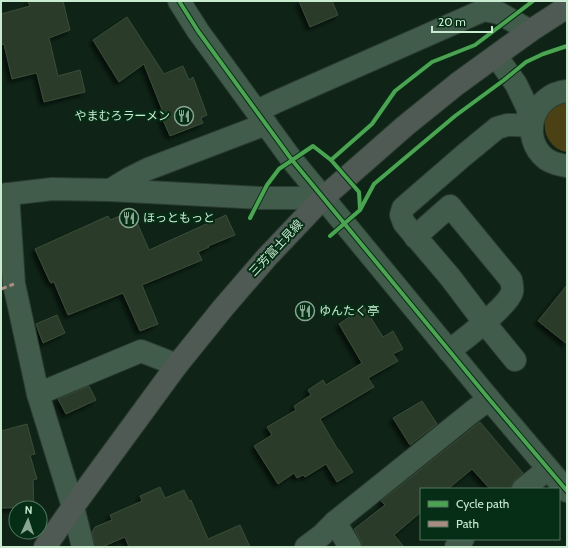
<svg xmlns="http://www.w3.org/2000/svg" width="568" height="548" font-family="Cabin,'Noto Sans JP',sans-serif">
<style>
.green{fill:#4c4114}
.building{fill:#2b3b2a;stroke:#3a4d38;filter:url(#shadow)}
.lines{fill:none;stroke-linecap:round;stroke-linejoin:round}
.minor-casing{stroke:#2c3d32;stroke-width:24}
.major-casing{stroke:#2c3d32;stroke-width:24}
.minor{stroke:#425c4b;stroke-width:22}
.major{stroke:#4f5a54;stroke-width:22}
.quiet{stroke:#a88b81;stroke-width:3;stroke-dasharray:6 3;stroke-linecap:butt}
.cycleway-casing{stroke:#062d15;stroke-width:6}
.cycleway{stroke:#4ca352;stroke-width:4}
.labels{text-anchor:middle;stroke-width:4;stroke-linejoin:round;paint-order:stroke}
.poi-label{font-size:12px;fill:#c9ecd1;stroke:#062d15;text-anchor:start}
.street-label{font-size:12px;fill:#c9ecd1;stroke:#062d15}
</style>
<defs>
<filter id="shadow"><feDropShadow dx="-3.5" dy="3.5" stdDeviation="2" flood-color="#0009"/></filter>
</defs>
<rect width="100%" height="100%" fill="#0f2417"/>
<!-- green -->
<path class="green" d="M 567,100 L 567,152 C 552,150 543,135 545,121 C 546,118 547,112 550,109 C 554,106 562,102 567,100 Z"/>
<!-- building -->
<g class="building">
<polygon points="28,1 63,1 70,30 49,38 58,76 80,70 85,92 44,102 37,74 36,73 12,79 4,44 1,45 1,14 30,6"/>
<polygon points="299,1 332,1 338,15 310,27"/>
<polygon points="127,17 164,74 183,66 189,80 193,77 207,115 201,118 203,123 170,136 160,113 163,112 144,64 119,82 93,40"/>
<polygon points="132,211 149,250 226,215 235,235 208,246 209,247 198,252 202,260 142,285 158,324 140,331 123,293 68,315 54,282 51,283 51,282 50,282 35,249 108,216 110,220"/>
<polygon points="567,285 567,344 538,321"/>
<polygon points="364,307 383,337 393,331 403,349 393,354 398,361 368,378 374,387 320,419 338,450 339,450 353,472 337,482 326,464 305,477 303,475 297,478 294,473 278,484 254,446 272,435 267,427 296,410 294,406 311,395 308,390 323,380 326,385 362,363 339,324"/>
<polygon points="57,315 65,333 43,343 36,324"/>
<polygon points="89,386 96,400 66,414 58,399"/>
<polygon points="422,401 437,424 410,445 393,418"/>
<polygon points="480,422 523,473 515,480 512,484 511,489 490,489 472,469 448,489 421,489 421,512 394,535 404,547 362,547 361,541 354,529 385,505 381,501"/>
<polygon points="27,424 35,454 30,455 37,479 33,480 34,507 1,508 1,431"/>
<polygon points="160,487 165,498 184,490 189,501 191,500 208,539 240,525 250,547 129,547 125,537 102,547 95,547 92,532 95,527 112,520 110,515 142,501 140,496"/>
</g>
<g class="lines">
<defs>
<g id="minor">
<polyline points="179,1 198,31 292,160 489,399 567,491"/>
<polyline points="496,56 516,84 527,107 532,126 515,125 507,125 497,128 463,156 403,208 401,215 404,223 450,277 484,322 515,360"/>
<path d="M 567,91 C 533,94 519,138 546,159 C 552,163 560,165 567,166"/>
<polyline points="257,111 278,101 484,10 499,13 530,31"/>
<polyline points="110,190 130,178 148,169 266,124"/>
<polyline points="8,194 14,284 38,394 73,507 83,547"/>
<polyline points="1,195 52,189 110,190 260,198 323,198"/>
<path d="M 415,237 L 450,206 L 511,280 C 512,284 513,288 512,292 C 509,305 462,341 449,351"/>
<polyline points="38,394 141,351 177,365"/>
<polyline points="523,489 548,469"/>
<polyline points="335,522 350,547"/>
<polyline points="306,547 322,535 335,522 472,412 489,399"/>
<polyline points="456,547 463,539"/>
</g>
<polyline id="major" points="45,547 73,507 177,365 223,308 267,257 323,198 405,126 457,84 530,31 567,7"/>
</defs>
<!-- minor casing -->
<use href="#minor" class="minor-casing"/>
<!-- major casing -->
<use href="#major" class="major-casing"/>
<!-- minor -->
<use href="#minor" class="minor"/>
<!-- major -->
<use href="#major" class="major"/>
<!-- quiet -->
<polyline class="quiet" points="1,289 14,284"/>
<defs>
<g id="cycleway">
<polyline points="179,1 198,31 292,160 489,399 567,491"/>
<polyline points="331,160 359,192 360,209"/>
<polyline points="250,218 267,185 279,169 313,146 331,160 372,124 395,91 432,62 475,45 533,1"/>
<polyline points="330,236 360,210 374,184 455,116 504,80 526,62 543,54 567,46"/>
</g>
</defs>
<!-- cycleway casing -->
<use href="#cycleway" class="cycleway-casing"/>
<!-- cycleway -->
<use href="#cycleway" class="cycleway"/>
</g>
<!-- icons -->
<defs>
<symbol id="restaurant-ring" viewBox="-11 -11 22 22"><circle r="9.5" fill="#062d15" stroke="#88a690" stroke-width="1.5"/><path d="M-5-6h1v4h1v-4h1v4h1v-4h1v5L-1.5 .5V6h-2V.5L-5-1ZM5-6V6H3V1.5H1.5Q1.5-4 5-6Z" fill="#88a690"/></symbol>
</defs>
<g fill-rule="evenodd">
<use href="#restaurant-ring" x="173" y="105" width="22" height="22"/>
<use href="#restaurant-ring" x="118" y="207" width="22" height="22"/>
<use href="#restaurant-ring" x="294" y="300" width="22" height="22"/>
</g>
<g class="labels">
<!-- poi labels -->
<g class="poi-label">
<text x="170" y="120" text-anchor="end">やまむろラーメン</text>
<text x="143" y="222">ほっともっと</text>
<text x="319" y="315">ゆんたく亭</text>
</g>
<!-- street labels -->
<g class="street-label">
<text transform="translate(276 248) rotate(-47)" y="4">三芳富士見線</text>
</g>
</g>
<!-- border -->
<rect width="568" height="548" fill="none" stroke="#c9ecd1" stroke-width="4"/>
<!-- legend -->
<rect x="420" y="488" width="140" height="52" fill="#062d15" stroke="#547960"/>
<rect x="428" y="501" width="20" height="6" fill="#4ca352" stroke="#547960"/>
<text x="456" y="508" font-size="12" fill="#c9ecd1">Cycle path</text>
<rect x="428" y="521" width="20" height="6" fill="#a88b81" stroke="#547960"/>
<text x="456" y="528" font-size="12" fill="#c9ecd1">Path</text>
<!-- north arrow -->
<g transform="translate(28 520) rotate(3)"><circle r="19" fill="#062d15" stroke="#547960"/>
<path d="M0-3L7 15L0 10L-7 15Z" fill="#88a690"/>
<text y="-6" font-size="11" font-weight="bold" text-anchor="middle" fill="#c9ecd1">N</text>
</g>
<!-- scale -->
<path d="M432 26v6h60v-6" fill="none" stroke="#c9ecd1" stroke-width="2"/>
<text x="438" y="26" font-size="12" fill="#c9ecd1" stroke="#062d15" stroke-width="3" paint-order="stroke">20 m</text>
</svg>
